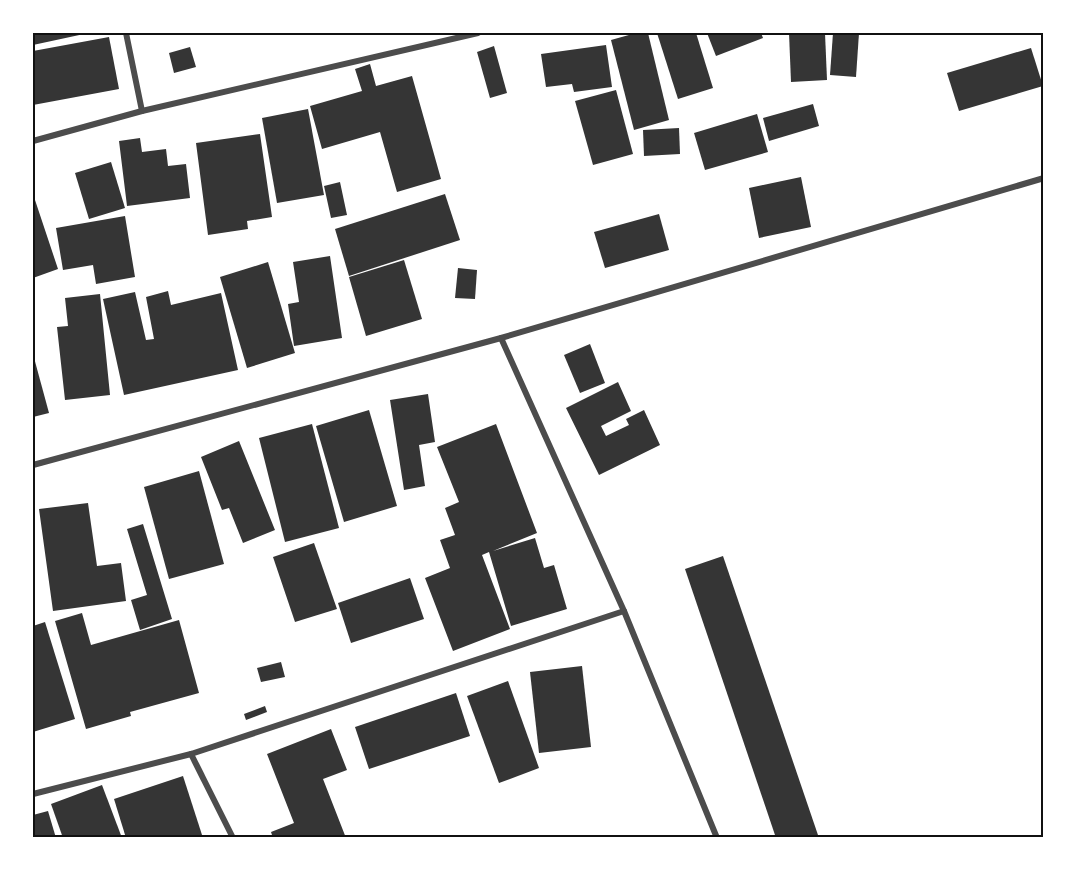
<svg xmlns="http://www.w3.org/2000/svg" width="1077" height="871" font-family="'Roboto Serif',serif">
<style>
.building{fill:#353535}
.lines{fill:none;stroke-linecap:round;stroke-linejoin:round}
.minor{stroke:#4c4c4c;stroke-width:6}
.neatline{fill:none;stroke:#111;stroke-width:2}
</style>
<rect width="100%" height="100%" fill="#fff"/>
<!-- building -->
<g class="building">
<polygon points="33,33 84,33 84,34 33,45"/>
<polygon points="636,33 648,33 669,120 634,130 611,40"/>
<polygon points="657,33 696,33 713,88 678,99"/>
<polygon points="707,33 761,33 763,38 716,56"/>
<polygon points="789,33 825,33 827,80 791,82"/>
<polygon points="833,33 859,33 856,77 830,75"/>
<polygon points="109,37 119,89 33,105 33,51"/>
<polygon points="606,45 612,87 574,92 572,84 546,87 541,54"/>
<polygon points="494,46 507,93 490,98 477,52"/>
<polygon points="190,47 196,67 174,73 169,53"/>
<polygon points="1031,48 1043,86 959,111 947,73"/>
<polygon points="370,64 376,86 412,76 441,179 397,192 380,132 322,149 310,106 362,91 355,69"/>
<polygon points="616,90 633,154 593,165 575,101"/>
<polygon points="813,104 819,126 769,141 763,118"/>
<polygon points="308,109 324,195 277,203 262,118"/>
<polygon points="757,114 768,152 705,170 694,133"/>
<polygon points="679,128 680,154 644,156 643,130"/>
<polygon points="260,134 272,217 247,221 248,229 208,235 196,143"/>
<polygon points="140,138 142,152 166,149 168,166 186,164 190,198 127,206 119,141"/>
<polygon points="111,162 125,208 89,219 75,173"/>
<polygon points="801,177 811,227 759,238 749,188"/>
<polygon points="340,182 347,215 331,218 324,186"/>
<polygon points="33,194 58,269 33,278"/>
<polygon points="445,194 460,240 349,276 335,229"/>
<polygon points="659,214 669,250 605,268 594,232"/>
<polygon points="125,216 135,277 96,284 93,265 63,270 56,228"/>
<polygon points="330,256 342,338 294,346 288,304 299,302 293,262"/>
<polygon points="404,260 422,319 366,336 349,277"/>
<polygon points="268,262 295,353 247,368 220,277"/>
<polygon points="458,268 477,270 475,299 455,298"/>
<polygon points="168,291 171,305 221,293 238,370 124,395 103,299 135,292 146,340 154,339 146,297"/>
<polygon points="100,294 110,395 65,400 57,327 68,326 65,298"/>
<polygon points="590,344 605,383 580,393 564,355"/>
<polygon points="33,354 49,413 33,417"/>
<polygon points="618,382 631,411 601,426 606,436 629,425 626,419 644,410 660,445 599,475 566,408"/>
<polygon points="428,394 435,442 419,445 425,486 404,490 390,400"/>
<polygon points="369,410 397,506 344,522 316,426"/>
<polygon points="312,424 339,528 285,542 259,438"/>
<polygon points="496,424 537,533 493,551 535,538 544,568 554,565 567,609 511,626 489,552 482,555 510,629 453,651 425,578 450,568 440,540 455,535 445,508 459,502 437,447"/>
<polygon points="239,441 275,530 243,543 229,508 222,510 201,457"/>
<polygon points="199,471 224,564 169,579 144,487"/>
<polygon points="88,503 97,566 121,563 126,601 53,611 39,509"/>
<polygon points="143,524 172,619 140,630 131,600 147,595 127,529"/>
<polygon points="314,543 337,609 295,622 273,557"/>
<polygon points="723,556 819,838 776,838 685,569"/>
<polygon points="410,578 424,619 351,643 338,603"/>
<polygon points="82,613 91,645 179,620 199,693 130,712 131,716 86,729 55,621"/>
<polygon points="45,622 75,719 33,732 33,626"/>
<polygon points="281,662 285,677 261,682 257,668"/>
<polygon points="582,666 591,747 539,753 530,672"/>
<polygon points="508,681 539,768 499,783 467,696"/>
<polygon points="456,693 470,736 369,769 355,727"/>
<polygon points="265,706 267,712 246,720 244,714"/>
<polygon points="331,729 347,770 323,779 346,838 273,838 271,832 294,823 267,754"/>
<polygon points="183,776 203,838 126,838 114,799"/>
<polygon points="102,785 122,838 63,838 51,804"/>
<polygon points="48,811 56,838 33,838 33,815"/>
</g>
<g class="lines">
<!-- minor -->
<g class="minor">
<polyline points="126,33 142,111"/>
<polyline points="33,141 142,111 478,33"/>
<polyline points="501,338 624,611 717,838"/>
<polyline points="33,465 501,338 1044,178"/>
<polyline points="191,754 233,838"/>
<polyline points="33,794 191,754 624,611"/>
</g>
</g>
<!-- border -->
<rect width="1077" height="871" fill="none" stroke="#ffffff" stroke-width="69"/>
<rect x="34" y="34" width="1008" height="802" class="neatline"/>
</svg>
